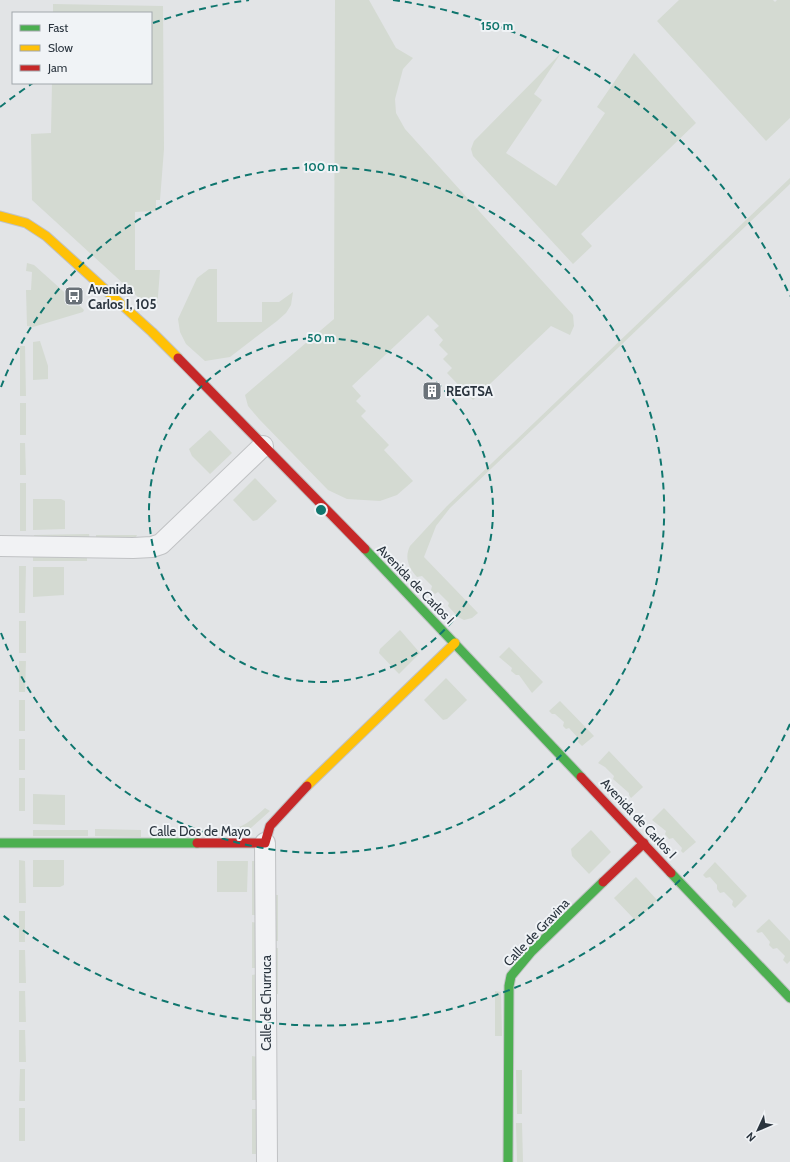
<svg xmlns="http://www.w3.org/2000/svg" width="790" height="1162" font-family="Cabin,sans-serif">
<style>
.green{fill:#d4dad2}
.lines{fill:none;stroke-linecap:round;stroke-linejoin:round}
.street-casing{stroke:#c0c2c4;stroke-width:22}
.fast-casing{stroke:#c0c2c4;stroke-width:11}
.slow-casing{stroke:#c0c2c4;stroke-width:11}
.jam-casing{stroke:#c0c2c4;stroke-width:11}
.street{stroke:#f1f2f4;stroke-width:20}
.fast{stroke:#4caf50;stroke-width:9}
.slow{stroke:#ffc107;stroke-width:9}
.jam{stroke:#c62828;stroke-width:9}
.ring{fill:none;stroke:#0f766e;stroke-width:2;stroke-dasharray:7 5}
.labels{text-anchor:middle;stroke-width:4;stroke-linejoin:round;paint-order:stroke}
.poi-label{font-size:13px;font-weight:bold;fill:#2a343e;stroke:#f0f3f6;text-anchor:start}
.street-label{font-size:13px;fill:#2a343e;stroke:#f0f3f6}
.centre{fill:#0f766e;stroke:#f0f3f6;stroke-width:2}
.ring-label{font-size:12px;text-anchor:middle;font-weight:bold;fill:#0f766e;stroke:#f0f3f6;stroke-width:4;stroke-linejoin:round;paint-order:stroke}
</style>
<rect width="100%" height="100%" fill="#e2e4e6"/>
<!-- green -->
<g class="green">
<polygon points="335,0 369,0 396,48 413,58 403,69 395,99 396,113 405,129 573,315 574,326 570,335 551,326 473,400 447,373 452,368 443,359 448,354 439,345 443,340 434,330 439,326 428,315 352,386 361,396 356,401 366,411 361,416 389,445 384,450 413,481 397,495 380,501 347,499 328,490 259,419 248,406 245,395 334,319"/>
<polygon points="679,0 773,0 775,2 777,0 790,0 790,118 766,141 657,21"/>
<polygon points="53,4 163,6 164,149 160,200 156,200 156,211 135,212 135,270 160,270 157,309 150,308 32,200 31,134 51,133 52,83 151,83 151,13 53,13"/>
<polygon points="561,53 534,94 542,100 506,153 556,186 605,113 597,107 634,53 696,123 581,234 592,246 573,264 473,156 471,149 474,141"/>
<path d="M 790,178 L 790,184 L 450,508 L 436,526 L 424,557 L 478,613 L 472,618 L 464,620 L 458,617 L 448,606 L 449,603 L 438,592 L 435,594 L 431,590 L 432,586 L 422,576 L 417,577 C 409,568 404,558 410,546 L 447,506 Z"/>
<polygon points="27,263 34,265 82,308 84,310 83,312 33,327 27,326 26,290 31,290 32,272 26,271"/>
<polygon points="209,269 217,269 217,322 262,322 262,302 279,302 293,292 291,305 286,313 277,321 230,357 205,361 186,344 180,332 178,319 197,278"/>
<polygon points="40,341 48,366 48,379 33,380 33,342"/>
<polygon points="20,346 25,346 26,396 20,396"/>
<rect x="20" y="403" width="6" height="32"/>
<polygon points="210,430 232,453 210,474 192,456 189,449"/>
<polygon points="20,443 25,443 26,475 20,475"/>
<polygon points="255,478 277,501 257,520 253,521 233,500"/>
<rect x="20" y="483" width="6" height="48"/>
<polygon points="33,499 61,499 65,501 65,529 33,530"/>
<polygon points="89,534 90,541 34,541 34,535"/>
<polygon points="96,535 137,535 135,539 96,541"/>
<rect x="33" y="555" width="54" height="6"/>
<polygon points="19,566 26,566 25,613 19,613"/>
<polygon points="33,567 64,567 64,595 33,597"/>
<rect x="19" y="621" width="7" height="32"/>
<polygon points="400,630 420,653 399,674 379,653 380,649"/>
<polygon points="509,647 543,682 532,693 519,675 516,675 511,671 512,668 499,657"/>
<polygon points="19,661 26,661 25,692 19,692"/>
<polygon points="446,678 467,700 447,719 443,720 424,700"/>
<rect x="19" y="700" width="6" height="31"/>
<polygon points="560,701 594,736 582,746 578,742 579,739 569,728 566,729 563,726 564,722 555,714 552,714 549,711"/>
<rect x="19" y="739" width="6" height="31"/>
<polygon points="609,751 643,787 631,798 629,795 629,793 613,779 614,776 605,767 598,763"/>
<rect x="19" y="778" width="6" height="33"/>
<polygon points="33,794 65,795 65,825 33,824"/>
<path d="M 265,808 L 270,811 L 244,834 L 200,836 L 200,829 C 236,829 238,833 265,808 Z"/>
<polygon points="664,808 696,842 683,853 681,851 682,848 673,838 669,839 665,834 666,831 652,820"/>
<polygon points="95,829 141,830 141,837 95,836"/>
<rect x="33" y="830" width="55" height="6"/>
<polygon points="591,830 611,852 589,874 572,856 571,849"/>
<polygon points="19,860 25,861 26,903 19,903"/>
<polygon points="33,860 64,860 64,885 60,887 33,887"/>
<polygon points="217,861 248,861 247,892 217,892"/>
<rect x="252" y="861" width="6" height="54"/>
<polygon points="715,862 747,896 735,908 732,905 733,901 724,892 720,893 717,889 717,885 710,877 706,878 703,875"/>
<polygon points="636,877 657,900 637,920 634,919 614,898"/>
<polygon points="272,895 278,895 278,941 273,941"/>
<rect x="19" y="911" width="6" height="31"/>
<polygon points="769,919 790,941 790,961 787,964 783,960 785,956 777,948 773,949 769,945 770,942 762,932 758,933 756,931"/>
<polygon points="252,922 258,923 258,968 252,968"/>
<rect x="272" y="948" width="6" height="46"/>
<polygon points="19,950 25,950 26,983 19,983"/>
<polygon points="257,974 258,1021 252,1021 252,975"/>
<polygon points="19,991 25,991 26,1022 19,1022"/>
<polygon points="495,991 501,992 502,1036 495,1036"/>
<polygon points="19,1030 25,1030 26,1062 19,1062"/>
<polygon points="252,1056 258,1057 258,1100 252,1100"/>
<polygon points="20,1069 25,1069 25,1101 19,1101"/>
<polygon points="516,1070 522,1070 522,1114 517,1114"/>
<rect x="19" y="1108" width="6" height="33"/>
<rect x="252" y="1109" width="6" height="45"/>
<polygon points="516,1123 522,1123 523,1162 517,1162"/>
</g>
<g class="lines">
<defs>
<g id="street">
<polyline points="0,546 133,548 152,547 161,544 263,446"/>
<polyline points="265,843 267,1162"/>
</g>
<g id="fast">
<polyline points="365,549 581,777"/>
<polyline points="0,843 197,843"/>
<polyline points="671,873 790,998"/>
<polyline points="508,1162 509,986 511,976 531,952 603,882"/>
</g>
<g id="slow">
<polyline points="0,216 26,223 46,236 152,332 178,358"/>
<polyline points="307,786 455,643"/>
</g>
<g id="jam">
<polyline points="178,358 365,549"/>
<polyline points="581,777 671,873"/>
<polyline points="197,843 265,843 270,826 307,786"/>
<polyline points="603,882 644,843"/>
</g>
</defs>
<!-- street casing -->
<use href="#street" class="street-casing"/>
<!-- fast casing -->
<use href="#fast" class="fast-casing"/>
<!-- slow casing -->
<use href="#slow" class="slow-casing"/>
<!-- jam casing -->
<use href="#jam" class="jam-casing"/>
<!-- street -->
<use href="#street" class="street"/>
<!-- fast -->
<use href="#fast" class="fast"/>
<!-- slow -->
<use href="#slow" class="slow"/>
<!-- jam -->
<use href="#jam" class="jam"/>
</g>
<!-- distance rings -->
<g class="ring">
<circle cx="321" cy="510" r="172"/>
<path d="M1 387A343 343 0 1 1 1 633"/>
<path d="M790 724A515 515 0 0 1 0 913M0 107A515 515 0 0 1 33 83M153 23A515 515 0 0 1 249 0M393 0A515 515 0 0 1 790 296"/>
</g>
<!-- icons -->
<defs>
<symbol id="bus-square" viewBox="-11 -11 22 22"><rect x="-9" y="-9" width="18" height="18" rx="4" fill="#6a7279" stroke="#f0f3f6"/><path d="M-5-6H5V4H4V6H2V4H-2V6H-4V4H-5ZM-3.5-4V0h7V-4ZM-3.5 1.2v1.5H-2V1.2ZM2 1.2v1.5H3.5V1.2Z" fill="#fff"/></symbol>
<symbol id="building-square" viewBox="-11 -11 22 22"><rect x="-9" y="-9" width="18" height="18" rx="4" fill="#6a7279" stroke="#f0f3f6"/><path d="M-4-6H4V6H1V3H-1V6H-4ZM-2.5-4.3h1.7v1.8h-1.7ZM.8-4.3h1.7v1.8H.8ZM-2.5-1h1.7V.8h-1.7ZM.8-1h1.7V.8H.8Z" fill="#fff"/></symbol>
</defs>
<g fill-rule="evenodd">
<use href="#bus-square" x="63" y="285" width="22" height="22"/>
<use href="#building-square" x="421" y="380" width="22" height="22"/>
</g>
<g class="labels">
<!-- poi labels -->
<g class="poi-label">
<text x="88" y="294">Avenida<tspan x="88" dy="15">Carlos I, 105</tspan></text>
<text x="446" y="396">REGTSA</text>
</g>
<!-- street labels -->
<g class="street-label">
<text transform="translate(416 584) rotate(46)" y="5">Avenida de Carlos I</text>
<text transform="translate(639 818) rotate(47)" y="5">Avenida de Carlos I</text>
<text x="200" y="836">Calle Dos de Mayo</text>
<text transform="translate(536 932) rotate(-46)" y="5">Calle de Gravina</text>
<text transform="translate(266 1003) rotate(-90)" y="5">Calle de Churruca</text>
</g>
</g>
<circle cx="321" cy="510" r="6" class="centre"/>
<g class="ring-label">
<text x="497" y="30">150 m</text>
<text x="321" y="171">100 m</text>
<text x="321" y="342">50 m</text>
</g>
<!-- legend -->
<rect x="12" y="12" width="140" height="72" fill="#f0f3f6" stroke="#a1a7ac"/>
<rect x="20" y="25" width="20" height="6" fill="#4caf50" stroke="#a1a7ac"/>
<text x="48" y="32" font-size="12" fill="#2a343e">Fast</text>
<rect x="20" y="45" width="20" height="6" fill="#ffc107" stroke="#a1a7ac"/>
<text x="48" y="52" font-size="12" fill="#2a343e">Slow</text>
<rect x="20" y="65" width="20" height="6" fill="#c62828" stroke="#a1a7ac"/>
<text x="48" y="72" font-size="12" fill="#2a343e">Jam</text>
<!-- north arrow -->
<g transform="translate(758 1130) rotate(226)" stroke="#f0f3f6" stroke-width="3" paint-order="stroke">
<path d="M0-3L7 15L0 10L-7 15Z" fill="#2a343e"/>
<text y="-6" font-size="11" font-weight="bold" text-anchor="middle" fill="#2a343e">N</text>
</g>
</svg>
